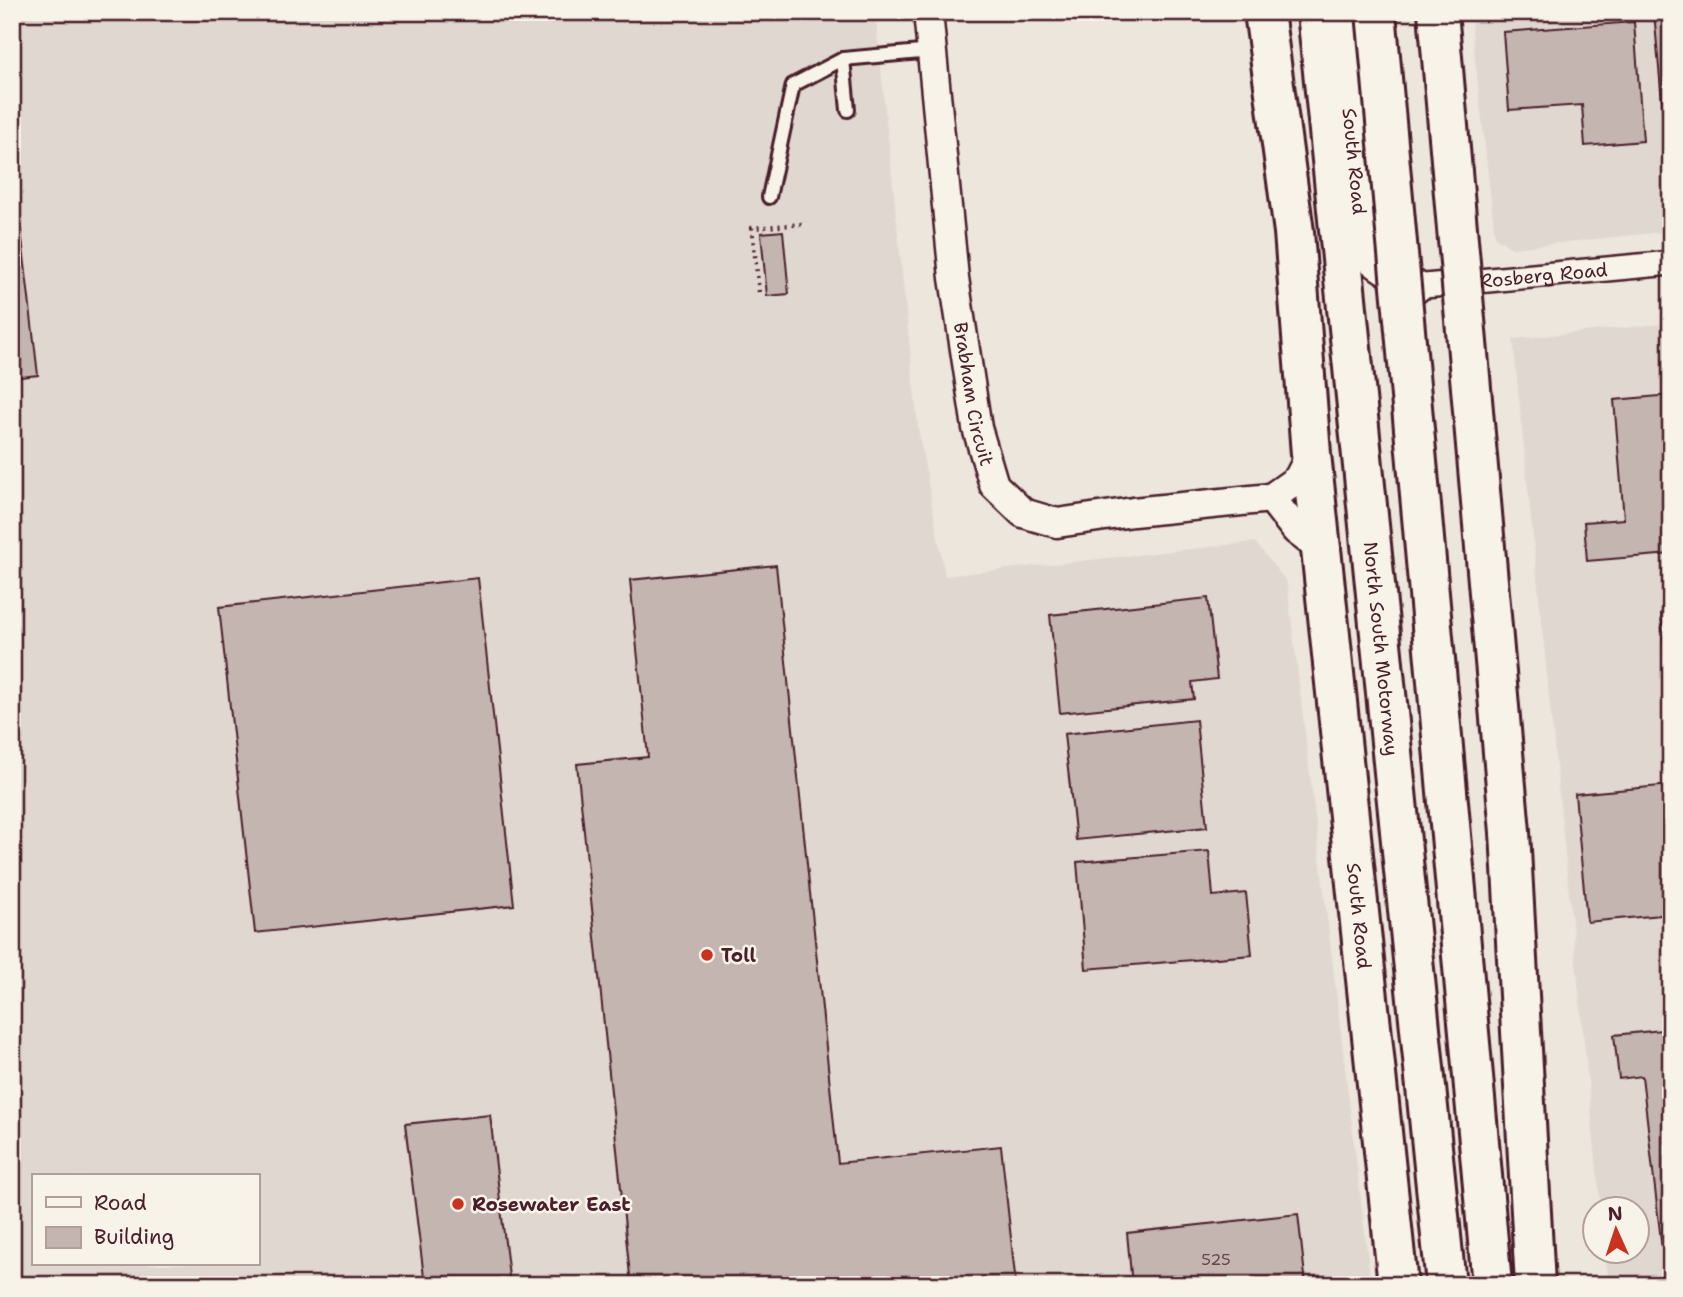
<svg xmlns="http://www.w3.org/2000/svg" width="1683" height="1297" font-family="'Shantell Sans',sans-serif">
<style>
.built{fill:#e0d7d0;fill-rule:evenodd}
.building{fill:#c4b5b0;stroke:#4a1f2b;stroke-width:2}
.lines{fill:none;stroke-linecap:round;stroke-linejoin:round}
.service-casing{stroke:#4a1f2b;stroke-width:18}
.minor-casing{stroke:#4a1f2b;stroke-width:28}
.tertiary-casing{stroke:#4a1f2b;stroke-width:33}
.secondary-casing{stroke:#4a1f2b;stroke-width:38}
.trunk-casing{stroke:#4a1f2b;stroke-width:44}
.motorway-casing{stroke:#4a1f2b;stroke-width:44}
.path{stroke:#4a1f2b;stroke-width:4.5;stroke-dasharray:2 5;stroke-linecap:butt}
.service{stroke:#f7f3e8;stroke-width:12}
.minor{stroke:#f7f3e8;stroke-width:23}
.tertiary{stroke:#f7f3e8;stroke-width:28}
.secondary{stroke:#f7f3e8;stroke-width:33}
.trunk{stroke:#f7f3e8;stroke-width:38}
.motorway{stroke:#f7f3e8;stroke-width:38}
.motorway-bridge-casing{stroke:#4a1f2b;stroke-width:44;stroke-linecap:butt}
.motorway-bridge{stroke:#f7f3e8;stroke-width:38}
.poi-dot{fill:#c8321e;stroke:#f7f3e8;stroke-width:2.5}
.labels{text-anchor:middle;stroke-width:5;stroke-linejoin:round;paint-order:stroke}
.number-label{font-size:16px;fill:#68444c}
.street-label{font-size:19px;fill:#4a1f2b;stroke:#f7f3e8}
.poi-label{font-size:19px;font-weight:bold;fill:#4a1f2b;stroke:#f7f3e8;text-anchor:start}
</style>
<rect width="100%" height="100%" fill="#ece6dd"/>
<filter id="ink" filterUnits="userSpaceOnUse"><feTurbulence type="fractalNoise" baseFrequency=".0143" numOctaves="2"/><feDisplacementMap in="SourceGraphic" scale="14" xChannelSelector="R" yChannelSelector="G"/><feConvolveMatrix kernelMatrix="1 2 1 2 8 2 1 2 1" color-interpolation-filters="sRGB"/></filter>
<g filter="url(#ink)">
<!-- built -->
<g class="built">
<path d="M 12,12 L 875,12 L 918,428 L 945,576 L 1255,542 L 1287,583 L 1371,1285 L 12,1285 ZM 33,1176 L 257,1176 L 257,1264 L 33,1264 Z"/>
<polygon points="1470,12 1671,12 1671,231 1512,248 1495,237"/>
<polygon points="1671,323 1671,1285 1609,1285 1605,1252 1638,1252 1638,1210 1601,1209 1513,339"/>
</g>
<!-- building -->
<g class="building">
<polygon points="1654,12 1671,12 1671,158 1667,158"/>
<polygon points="1634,22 1643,141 1585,146 1582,105 1509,110 1503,32"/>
<polygon points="21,230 38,375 12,378 12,231"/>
<polygon points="783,231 789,294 767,296 761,233"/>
<polygon points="1671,395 1671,554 1587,561 1584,522 1624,519 1614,400"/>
<polygon points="776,565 838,1163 1001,1146 1016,1285 631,1285 577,764 648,757 630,580"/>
<polygon points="478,578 514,905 255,933 219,607"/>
<polygon points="1208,598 1217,679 1192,682 1194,699 1060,713 1050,615"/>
<polygon points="1671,612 1671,729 1661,613"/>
<polygon points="1196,720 1207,827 1076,840 1064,734"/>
<polygon points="1671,785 1671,914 1587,922 1575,794"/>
<polygon points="1209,851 1213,896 1246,893 1252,955 1086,969 1077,862"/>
<polygon points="1671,1029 1671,1284 1666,1284 1642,1076 1619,1079 1614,1035"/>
<polygon points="490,1115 510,1285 425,1285 405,1124"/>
<polygon points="1298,1214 1306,1285 1132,1285 1127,1233"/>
</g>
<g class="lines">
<defs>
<g id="service">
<polyline points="843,59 848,110"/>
<polyline points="769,197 793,85 843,59 932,51"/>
</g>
<g id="minor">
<path id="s1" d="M 1414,287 L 1671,263"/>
</g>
<g id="tertiary">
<path id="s2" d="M 928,12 L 954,278 L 977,428 L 994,485 L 1023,513 L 1057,523 L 1133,512 L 1271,498"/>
<polyline points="1271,498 1296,530 1321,549"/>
<polyline points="1271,498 1298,479 1311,454"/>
</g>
<g id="secondary">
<path id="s3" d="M 1340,12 L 1361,224 L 1375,260 L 1414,287"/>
</g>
<g id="trunk">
<path id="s4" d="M 1321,549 L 1398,1285"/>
</g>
<g id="motorway">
<polyline points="1264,12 1294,232 1311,454 1321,549"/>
<path id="s5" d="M 1317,12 L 1446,1285"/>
<polyline points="1510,832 1535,1285"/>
</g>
</defs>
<!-- service casing -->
<use href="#service" class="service-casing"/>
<!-- minor casing -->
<use href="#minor" class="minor-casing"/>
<!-- tertiary casing -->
<use href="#tertiary" class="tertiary-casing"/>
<!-- secondary casing -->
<use href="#secondary" class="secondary-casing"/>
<!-- trunk casing -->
<use href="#trunk" class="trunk-casing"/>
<!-- motorway casing -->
<use href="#motorway" class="motorway-casing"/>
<!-- path -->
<polyline class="path" points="759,292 752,228 804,224"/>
<!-- service -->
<use href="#service" class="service"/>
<!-- minor -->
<use href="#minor" class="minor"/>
<!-- tertiary -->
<use href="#tertiary" class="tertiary"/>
<!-- secondary -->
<use href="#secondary" class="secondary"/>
<!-- trunk -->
<use href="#trunk" class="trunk"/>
<!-- motorway -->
<use href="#motorway" class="motorway"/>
<defs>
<g id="motorway-bridge">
<polyline points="1376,12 1492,1285"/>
<polyline points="1438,12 1510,832"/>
</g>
</defs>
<!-- motorway-bridge casing -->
<use href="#motorway-bridge" class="motorway-bridge-casing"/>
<!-- motorway-bridge -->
<use href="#motorway-bridge" class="motorway-bridge"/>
</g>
</g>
<!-- markers -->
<g class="poi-dot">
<circle cx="707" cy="955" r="7"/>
<circle cx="458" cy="1204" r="7"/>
</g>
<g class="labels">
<!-- number labels -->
<g class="number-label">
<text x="1216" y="1265">525</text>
</g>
<!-- street labels -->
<g class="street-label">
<text dy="7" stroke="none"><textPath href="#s3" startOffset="150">South Road</textPath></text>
<text dy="7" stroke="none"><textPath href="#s1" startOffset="130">Rosberg Road</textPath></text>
<text dy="7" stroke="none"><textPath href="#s2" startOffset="385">Brabham Circuit</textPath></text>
<text dy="7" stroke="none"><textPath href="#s5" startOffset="640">North South Motorway</textPath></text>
<text dy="7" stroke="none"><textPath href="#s4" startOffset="369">South Road</textPath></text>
</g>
<!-- poi labels -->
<g class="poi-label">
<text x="721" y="962">Toll</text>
<text x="472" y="1211">Rosewater East</text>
</g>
</g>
<!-- margin -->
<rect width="1683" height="1297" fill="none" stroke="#f7f3e8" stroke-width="42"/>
<rect x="21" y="21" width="1641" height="1255" fill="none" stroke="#4a1f2b" stroke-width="2.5" filter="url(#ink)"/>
<!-- legend -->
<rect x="32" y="1174" width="228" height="91" fill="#f7f3e8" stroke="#b29e9c" stroke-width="2"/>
<rect x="46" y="1197" width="35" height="10" fill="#f7f3e8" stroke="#b29e9c" stroke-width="2"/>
<text x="94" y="1210" font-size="21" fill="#4a1f2b">Road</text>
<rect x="46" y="1227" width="35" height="21" fill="#c4b5b0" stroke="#b29e9c" stroke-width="2"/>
<text x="94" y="1244" font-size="21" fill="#4a1f2b">Building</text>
<!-- north arrow -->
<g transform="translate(1616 1230) rotate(357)"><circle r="33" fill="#f7f3e8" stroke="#b29e9c" stroke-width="2"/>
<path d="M0-5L12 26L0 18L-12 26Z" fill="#c8321e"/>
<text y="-10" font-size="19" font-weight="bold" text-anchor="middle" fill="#4a1f2b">N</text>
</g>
</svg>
